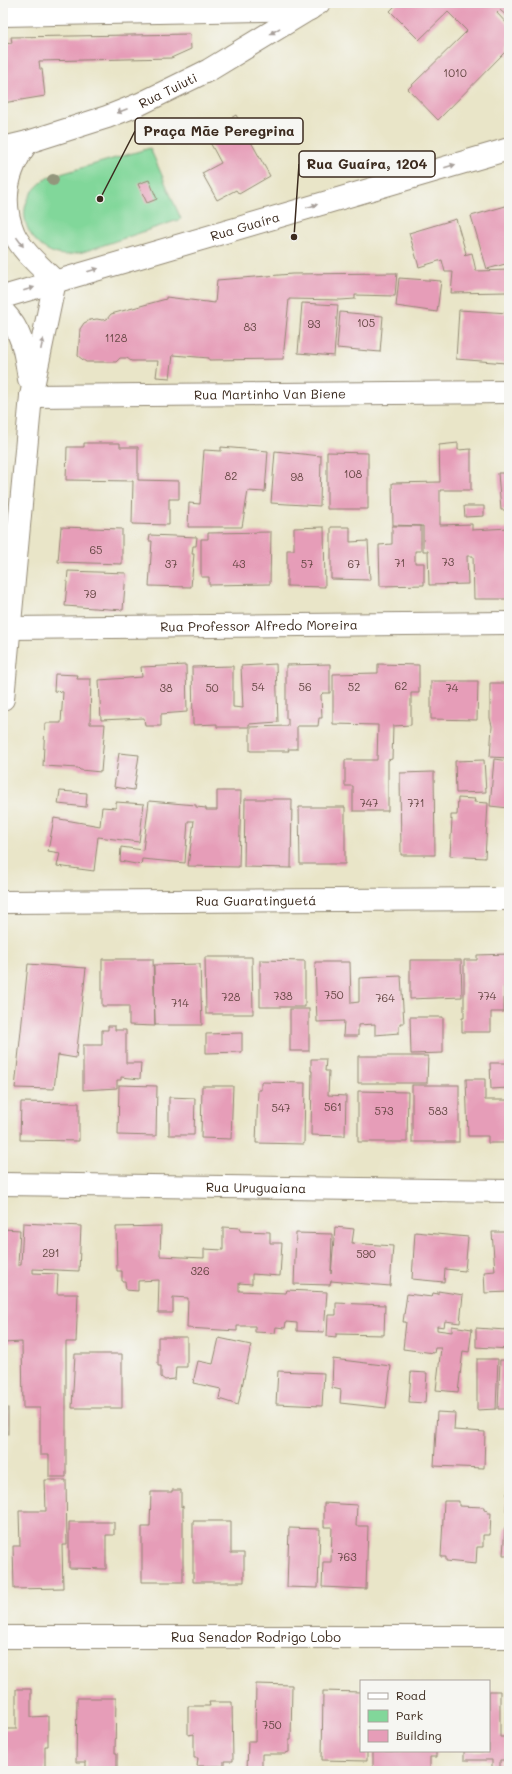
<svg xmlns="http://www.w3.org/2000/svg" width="512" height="1774" font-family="Mali,sans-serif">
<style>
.green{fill:#81d79a;stroke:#5e805c}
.building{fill:#e69db8}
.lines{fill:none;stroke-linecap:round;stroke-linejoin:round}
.minor-casing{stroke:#928873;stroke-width:24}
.major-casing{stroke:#928873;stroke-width:24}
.minor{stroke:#fff;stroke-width:22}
.major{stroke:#fff;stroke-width:22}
.tree{fill:#93967c}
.oneway{fill:#a79f9a}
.labels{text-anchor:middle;stroke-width:3;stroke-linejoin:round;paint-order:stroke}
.number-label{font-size:11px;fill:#664744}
.street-label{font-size:13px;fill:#3b2a1e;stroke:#f6f6f2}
.leader{fill:none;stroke:#3b2a1e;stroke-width:1.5}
.callout-dot{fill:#3b2a1e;stroke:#f6f6f2;stroke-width:1.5}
.callout{fill:#f6f6f2;stroke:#3b2a1e;stroke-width:1.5}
.callout-label{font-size:14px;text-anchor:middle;font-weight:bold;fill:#3b2a1e}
</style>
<rect width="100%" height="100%" fill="#f6f6f2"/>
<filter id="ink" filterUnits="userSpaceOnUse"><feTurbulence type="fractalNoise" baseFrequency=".025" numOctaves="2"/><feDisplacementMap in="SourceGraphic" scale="8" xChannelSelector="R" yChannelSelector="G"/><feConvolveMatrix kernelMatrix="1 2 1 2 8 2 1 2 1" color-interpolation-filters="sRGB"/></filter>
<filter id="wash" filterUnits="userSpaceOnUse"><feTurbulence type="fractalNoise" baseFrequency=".012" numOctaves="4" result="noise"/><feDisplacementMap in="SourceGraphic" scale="16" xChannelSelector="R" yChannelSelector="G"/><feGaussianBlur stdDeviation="0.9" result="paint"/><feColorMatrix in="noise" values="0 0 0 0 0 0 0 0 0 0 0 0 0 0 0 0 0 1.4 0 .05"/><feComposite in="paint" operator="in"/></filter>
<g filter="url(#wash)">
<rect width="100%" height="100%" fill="#e9e5c8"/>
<!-- green -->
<path class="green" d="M 150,148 L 181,219 L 83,252 C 77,253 70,255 65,255 C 40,254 19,228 26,204 C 30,192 38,185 47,178 Z"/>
<g id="blocks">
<!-- building -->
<g class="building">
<polygon points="398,3 509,3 509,18 500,10 497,13 509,26 509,56 505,52 438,120 408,89 467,31 448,12 419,40 390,11"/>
<polygon points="190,34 191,49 171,58 39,61 40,69 42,69 45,96 3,103 3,44 12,43 11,37"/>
<polygon points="236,115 270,176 239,194 236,190 217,200 202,173 221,163 205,133"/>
<polygon points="149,180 157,199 147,203 138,184"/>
<polygon points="509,205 509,263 487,269 471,216"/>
<polygon points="456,219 466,253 464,255 472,253 476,271 509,270 509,277 507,277 507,292 451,293 453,272 445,272 442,260 419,267 409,233"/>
<polygon points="397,273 395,296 355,295 355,299 341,300 289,299 283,359 209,360 209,358 173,355 170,378 156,377 158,361 131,361 127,358 120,358 116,362 86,362 78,356 80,329 84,323 90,320 97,319 102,320 107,319 111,314 166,299 166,297 215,303 217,280 292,274"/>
<polygon points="399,278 441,281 437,312 396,306"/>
<polygon points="302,303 338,305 334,356 298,353"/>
<polygon points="459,310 509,313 506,363 456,359"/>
<polygon points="340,312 383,316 380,352 337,348"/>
<polygon points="84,443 120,443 120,447 138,447 138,480 179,481 179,499 169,499 169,525 132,524 133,481 66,480 67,447 84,447"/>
<polygon points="458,443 458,450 471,449 471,490 440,490 440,525 472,524 472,530 509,528 509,599 474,599 473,556 467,556 468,584 429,585 428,551 423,551 423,526 421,526 421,551 415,551 415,563 424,563 424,585 380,586 379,545 392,544 392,526 421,526 393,525 392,483 440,482 439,445"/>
<polygon points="221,447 268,451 265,492 248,491 242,527 188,527 189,503 200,504 204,450 221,451"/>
<polygon points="275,451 321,456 320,506 271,503"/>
<polygon points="327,452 368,453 368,509 327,509"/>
<polygon points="498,473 509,473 509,510 501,510"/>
<polygon points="464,506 484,506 484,516 465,517"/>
<polygon points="61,527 122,529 122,564 58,562"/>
<polygon points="324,527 325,587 287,586 287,550 294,550 294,528"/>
<polygon points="331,527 350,527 350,542 368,541 370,580 331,579"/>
<polygon points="271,532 270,584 209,585 209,577 201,577 201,539 208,539 208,533"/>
<polygon points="150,535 197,537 196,546 193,546 192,554 194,554 191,587 149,586 152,541 149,541"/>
<polygon points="68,571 126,573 123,610 65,606"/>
<polygon points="276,664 278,722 249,724 249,727 217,727 217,724 193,725 192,667 233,666 233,707 243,708 241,666"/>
<polygon points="330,664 330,693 323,693 321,695 322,718 319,718 318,726 297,726 297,749 288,749 289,751 250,751 250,727 288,726 288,718 286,719 286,665"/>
<polygon points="378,664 419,665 419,693 411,693 411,725 393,726 392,759 388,760 388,811 353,811 353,786 345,786 345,760 377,760 378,725 333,724 333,674 378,673"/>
<polygon points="186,665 187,712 161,714 161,726 145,726 144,718 101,720 99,680 142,677 141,667"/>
<polygon points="55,674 78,675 77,679 91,679 90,724 105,724 101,772 80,770 78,768 43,766 45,723 61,723 63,692 54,691"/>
<polygon points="431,681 478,681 477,720 431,719"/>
<polygon points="490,683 509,683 509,758 490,757 492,726 490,718"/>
<polygon points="119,753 139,755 134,790 114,787"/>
<polygon points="494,759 509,761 509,808 490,806"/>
<polygon points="484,760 486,792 456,793 455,761"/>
<polygon points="434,772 435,855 401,855 400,773"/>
<polygon points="60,791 87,793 86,807 58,804"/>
<polygon points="217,791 241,791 239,867 188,866 194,821 188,821 185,863 142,859 141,865 120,861 121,847 143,850 149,801 196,805 196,807 206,808 206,810 217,810"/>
<polygon points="458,798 475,799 474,802 488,803 485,858 450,856 452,819 451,820 451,815 457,815"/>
<polygon points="245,799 292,799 291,868 244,867"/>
<polygon points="116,802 144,804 139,842 98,837 94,871 57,866 60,853 48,851 54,818 100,826 102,807 116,808"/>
<polygon points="299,807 345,807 345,864 300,864"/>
<polygon points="509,954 509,986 504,986 504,1012 491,1012 491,1032 462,1032 462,1018 464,1018 464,960 477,960 477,955"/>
<polygon points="205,957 252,957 253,1014 206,1014"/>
<polygon points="102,959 153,959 155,1026 129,1025 129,1006 102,1006"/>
<polygon points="260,960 305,961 305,1007 260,1007"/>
<polygon points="410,960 461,960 462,997 410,999"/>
<polygon points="315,962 350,962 351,1003 359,1002 359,978 401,976 404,1023 400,1023 400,1025 399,1026 399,1033 375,1035 375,1024 358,1025 358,1036 343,1036 344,1021 317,1022"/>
<polygon points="28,964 86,968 76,1058 58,1055 54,1089 15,1088"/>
<polygon points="200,964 202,1025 155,1025 154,965"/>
<rect x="290" y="1009" width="19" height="42"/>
<polygon points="410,1017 443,1017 443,1053 411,1054"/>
<polygon points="108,1026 115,1026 115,1030 126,1030 126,1063 141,1063 140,1079 121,1077 121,1080 117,1080 117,1088 83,1090 83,1045 102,1045 102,1030 108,1030"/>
<polygon points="242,1033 242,1052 206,1053 206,1034"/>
<polygon points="358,1056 428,1056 427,1083 358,1083"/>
<polygon points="311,1059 326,1059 325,1071 329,1071 328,1095 346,1096 345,1136 311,1135 312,1071 311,1071"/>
<polygon points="490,1063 509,1063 509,1088 491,1089"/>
<polygon points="466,1079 485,1079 485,1100 509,1100 509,1143 488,1143 488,1136 468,1136"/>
<polygon points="261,1082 305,1083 304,1144 256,1143 258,1090 261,1090"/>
<polygon points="119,1085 157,1086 156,1136 118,1135"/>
<rect x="412" y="1085" width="47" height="57"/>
<polygon points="202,1086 233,1086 231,1139 201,1138"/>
<polygon points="358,1091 408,1092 407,1142 358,1142"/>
<polygon points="169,1097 195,1098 194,1135 169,1135"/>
<polygon points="21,1102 79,1103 79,1141 20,1140"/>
<polygon points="23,1223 81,1226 79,1271 33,1269 33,1273 58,1274 57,1294 78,1294 76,1342 66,1342 66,1477 49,1477 49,1455 40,1455 40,1408 23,1408 22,1342 3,1343 3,1229 20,1230 18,1265 21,1265"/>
<polygon points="161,1226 160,1256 204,1258 204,1249 223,1250 223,1227 241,1228 240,1231 270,1232 270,1243 282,1243 280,1276 252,1274 252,1284 239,1283 239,1291 286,1293 287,1290 327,1292 324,1332 297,1331 297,1323 286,1322 285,1328 276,1327 275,1333 255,1332 255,1326 237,1326 237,1331 187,1328 188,1298 173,1297 173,1313 158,1313 159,1280 138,1281 138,1291 126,1290 125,1281 122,1281 122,1271 117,1271 116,1227"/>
<polygon points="335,1227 354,1229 352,1243 393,1246 390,1286 331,1281 330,1285 294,1284 296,1233 332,1234 331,1274"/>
<polygon points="415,1232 468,1237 465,1271 445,1269 444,1282 412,1279"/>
<polygon points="492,1232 509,1232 509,1292 485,1293 484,1272 495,1271"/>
<polygon points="438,1291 463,1295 460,1323 445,1321 444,1327 437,1326 437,1330 452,1332 452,1326 472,1329 469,1352 463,1351 458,1392 436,1390 441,1348 435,1348 434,1353 403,1349 406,1322 403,1322 407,1294 432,1297 433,1293 438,1294"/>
<polygon points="336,1303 385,1305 384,1335 336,1334 336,1337 327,1336 328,1315 336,1315"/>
<polygon points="506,1304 509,1304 509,1349 476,1347 476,1328 506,1330"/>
<polygon points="158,1337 187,1337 187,1367 176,1367 175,1379 165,1380 161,1377 161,1366 158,1366"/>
<polygon points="219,1338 251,1345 238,1405 219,1399 221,1389 193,1383 198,1361 213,1364"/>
<polygon points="75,1354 122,1354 122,1408 72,1408"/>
<polygon points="333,1359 391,1366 386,1408 340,1403 341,1390 332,1388"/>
<polygon points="477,1359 498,1359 496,1409 477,1410"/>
<polygon points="500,1360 509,1360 509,1409 498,1409"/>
<polygon points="278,1371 324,1373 322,1406 276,1404"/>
<polygon points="411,1372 427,1373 425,1403 409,1402"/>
<rect x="3" y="1408" width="5" height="26"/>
<polygon points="437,1412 455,1413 454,1430 485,1432 484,1468 434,1466"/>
<polygon points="45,1480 66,1480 67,1545 62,1545 63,1588 14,1589 13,1546 20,1546 19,1511 46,1511"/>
<polygon points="172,1490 181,1490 181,1507 183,1506 183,1582 142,1582 142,1527 150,1527 151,1492 172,1492"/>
<polygon points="507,1493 509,1494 509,1511 506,1511"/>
<polygon points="444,1501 459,1501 459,1506 484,1507 484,1510 488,1511 487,1513 491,1513 490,1535 483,1535 483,1547 477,1547 476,1564 446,1561 446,1557 441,1557"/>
<polygon points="324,1503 357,1505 356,1526 368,1526 366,1589 322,1587 323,1562 331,1562 332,1527 324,1527"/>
<polygon points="193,1521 231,1521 231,1553 244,1553 244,1582 193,1582"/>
<polygon points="69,1522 114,1522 114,1535 106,1535 106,1569 69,1568"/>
<polygon points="505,1527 509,1527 509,1555 503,1555"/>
<polygon points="289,1528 320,1529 318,1588 287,1587"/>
<polygon points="256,1684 292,1685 291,1740 289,1740 289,1752 286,1753 286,1754 262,1754 262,1771 247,1771 248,1741 255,1741"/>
<polygon points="16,1689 31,1689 31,1717 48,1716 48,1746 45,1746 45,1771 3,1771 3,1729 16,1729"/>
<polygon points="323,1691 361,1692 361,1751 367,1751 367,1761 322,1760"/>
<polygon points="489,1691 500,1691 500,1737 505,1737 505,1760 500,1760 500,1771 492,1771 492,1760 464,1760 464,1751 489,1751"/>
<polygon points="77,1698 116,1698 115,1753 117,1753 117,1771 86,1771 86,1762 76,1762"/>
<polygon points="209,1702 232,1702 233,1761 224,1761 224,1766 197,1766 198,1758 194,1758 194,1734 188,1735 188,1706 210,1706"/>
<polygon points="373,1751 436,1751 436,1757 430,1757 430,1771 373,1771"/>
</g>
</g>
</g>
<g filter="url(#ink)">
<use href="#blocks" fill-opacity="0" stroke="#928873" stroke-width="1"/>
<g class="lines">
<defs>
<g id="minor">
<polyline points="3,15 310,9"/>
<path d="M 3,311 C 23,332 25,352 29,379"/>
<path id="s1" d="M 31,396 L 509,392"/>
<path id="s2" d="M 10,628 L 509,623"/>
<polyline points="3,699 31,396 55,281"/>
<path id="s3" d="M 3,902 L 509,899"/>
<path id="s4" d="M 3,1184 L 509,1191"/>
<path id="s5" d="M 3,1637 L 509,1637"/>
</g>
<g id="major">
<path d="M 28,142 C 7,170 0,201 14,234 C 23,252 41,267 55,281"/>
<path id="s6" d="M 3,148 L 28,142 L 107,117 L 140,104 L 209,70 L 319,3"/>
<path id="s7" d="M 3,297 L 509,149"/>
</g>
</defs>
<!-- minor casing -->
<use href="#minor" class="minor-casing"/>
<!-- major casing -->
<use href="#major" class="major-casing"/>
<!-- minor -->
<use href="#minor" class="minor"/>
<!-- major -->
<use href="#major" class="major"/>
</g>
<!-- trees -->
<circle class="tree" cx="53" cy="180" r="6"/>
<!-- one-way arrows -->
<defs><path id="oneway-solid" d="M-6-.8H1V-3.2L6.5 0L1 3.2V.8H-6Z"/></defs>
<g class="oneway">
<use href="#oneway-solid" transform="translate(275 31) rotate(149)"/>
<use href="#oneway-solid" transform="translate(122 111) rotate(159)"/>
<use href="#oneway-solid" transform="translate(450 166) rotate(-16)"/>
<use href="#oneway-solid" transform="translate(312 206) rotate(-16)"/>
<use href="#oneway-solid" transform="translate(20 242) rotate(54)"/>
<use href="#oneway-solid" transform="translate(93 270) rotate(-16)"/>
<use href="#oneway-solid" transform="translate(29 289) rotate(-17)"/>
<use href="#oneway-solid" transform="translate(42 344) rotate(-78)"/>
</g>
</g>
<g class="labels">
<!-- number labels -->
<g class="number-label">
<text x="455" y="77">1010</text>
<text x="366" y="327">105</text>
<text x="314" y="328">93</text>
<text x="250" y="331">83</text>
<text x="116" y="342">1128</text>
<text x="353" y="478">108</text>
<text x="231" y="480">82</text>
<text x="297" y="481">98</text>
<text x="96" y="554">65</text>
<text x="448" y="566">73</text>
<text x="400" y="567">71</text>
<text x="171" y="568">37</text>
<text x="239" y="568">43</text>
<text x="307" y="568">57</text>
<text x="354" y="568">67</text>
<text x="90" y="598">79</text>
<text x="401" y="690">62</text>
<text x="258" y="691">54</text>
<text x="305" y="691">56</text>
<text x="354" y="691">52</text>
<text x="166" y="692">38</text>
<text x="212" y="692">50</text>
<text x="452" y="692">74</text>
<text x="369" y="807">747</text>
<text x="416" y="807">771</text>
<text x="334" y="999">750</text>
<text x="283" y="1000">738</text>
<text x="487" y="1000">774</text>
<text x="231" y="1001">728</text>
<text x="385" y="1002">764</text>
<text x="180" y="1007">714</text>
<text x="333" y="1111">561</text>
<text x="281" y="1112">547</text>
<text x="384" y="1115">573</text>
<text x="438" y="1115">583</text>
<text x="51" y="1257">291</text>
<text x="366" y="1258">590</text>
<text x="200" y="1275">326</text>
<text x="347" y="1561">763</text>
<text x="272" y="1729">750</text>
</g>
<!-- street labels -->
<g class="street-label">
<text dy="5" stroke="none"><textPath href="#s6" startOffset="175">Rua Tuiuti</textPath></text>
<text dy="5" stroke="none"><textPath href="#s7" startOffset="252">Rua Guaíra</textPath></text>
<text dy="5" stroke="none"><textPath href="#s1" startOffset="239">Rua Martinho Van Biene</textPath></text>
<text dy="5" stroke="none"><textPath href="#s2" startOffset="249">Rua Professor Alfredo Moreira</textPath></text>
<text dy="5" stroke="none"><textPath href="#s3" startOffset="253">Rua Guaratinguetá</textPath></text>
<text dy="5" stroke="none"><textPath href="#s4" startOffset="253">Rua Uruguaiana</textPath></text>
<text dy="5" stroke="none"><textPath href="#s5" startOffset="253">Rua Senador Rodrigo Lobo</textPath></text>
</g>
</g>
<!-- callouts -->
<path class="leader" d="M100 199L135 131M294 237L299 164"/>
<g class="callout-dot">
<circle cx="100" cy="199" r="4"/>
<circle cx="294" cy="237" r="4"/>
</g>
<g class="callout">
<rect x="135" y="118" width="168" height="26" rx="4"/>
<rect x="299" y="151" width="136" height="26" rx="4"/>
</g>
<g class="callout-label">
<text x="219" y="136">Praça Mãe Peregrina</text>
<text x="367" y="169">Rua Guaíra, 1204</text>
</g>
<!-- margin -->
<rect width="512" height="1774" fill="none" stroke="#f6f6f2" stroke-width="16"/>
<!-- legend -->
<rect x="360" y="1680" width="130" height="72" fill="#f6f6f2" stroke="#aba49d"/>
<rect x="368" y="1693" width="20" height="6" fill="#ffffff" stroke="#aba49d"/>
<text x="396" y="1700" font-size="12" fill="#3b2a1e">Road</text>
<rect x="368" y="1710" width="20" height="12" fill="#81d79a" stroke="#aba49d"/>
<text x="396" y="1720" font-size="12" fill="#3b2a1e">Park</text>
<rect x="368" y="1730" width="20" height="12" fill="#e69db8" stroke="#aba49d"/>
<text x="396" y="1740" font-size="12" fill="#3b2a1e">Building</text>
</svg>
